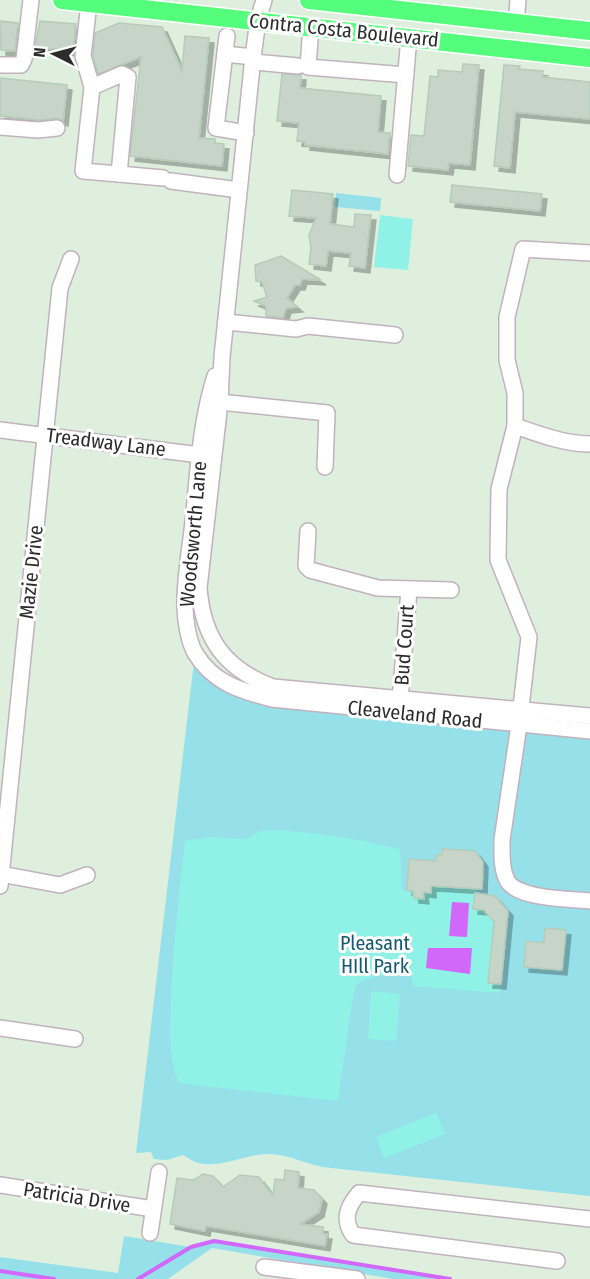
<svg xmlns="http://www.w3.org/2000/svg" width="590" height="1279" font-family="'Fira Sans Condensed',sans-serif">
<style>
.green{fill:#96e0ea}
.pitch{fill:#90f2e7}
.water{fill:#d268fa}
.lines{fill:none;stroke-linecap:round;stroke-linejoin:round}
.stream{stroke:#d268fa;stroke-width:4}
.building{fill:#c6d5c7;stroke:#b7cbb9;stroke-width:1.5;filter:url(#shadow)}
.minor-casing{stroke:#c1b2bd;stroke-width:18}
.major-casing{stroke:#fff;stroke-width:21}
.minor{stroke:#fff;stroke-width:15}
.major{stroke:#54fd7b;stroke-width:18}
.labels{text-anchor:middle;stroke-width:6;stroke-linejoin:round;paint-order:stroke}
.street-label{font-size:20px;fill:#2c2c2c;stroke:#fff}
.park-label{font-size:20px;fill:#145a72;stroke:#fff}
</style>
<defs>
<filter id="shadow"><feDropShadow dx="5" dy="5" stdDeviation="0" flood-color="#0004"/></filter>
</defs>
<rect width="100%" height="100%" fill="#deefde"/>
<!-- green -->
<g class="green">
<polygon points="336,193 381,198 380,211 335,207"/>
<path d="M 195,653 L 226,683 L 590,731 L 590,1196 L 322,1167 C 305,1163 288,1155 271,1154 C 247,1153 219,1170 195,1162 C 191,1160 187,1157 183,1155 L 167,1160 L 154,1159 L 151,1152 L 136,1153 Z"/>
<polygon points="124,1236 191,1247 214,1241 450,1279 393,1279 212,1248 168,1279 0,1279 0,1257 118,1273"/>
</g>
<!-- pitch -->
<g class="pitch">
<polygon points="380,215 413,219 408,270 374,267"/>
<path d="M 283,830 L 349,838 L 400,849 L 402,890 L 413,891 L 414,898 L 424,899 L 423,892 L 431,892 L 432,875 L 450,875 L 450,887 L 476,889 L 473,909 L 484,910 L 494,922 L 488,983 L 501,984 L 500,993 L 413,986 L 410,959 L 398,972 L 373,977 L 356,984 L 352,1003 L 338,1101 L 179,1083 C 168,1058 170,1028 171,1001 C 173,947 179,895 185,841 L 210,837 L 246,839 L 260,831 Z"/>
<polygon points="371,991 400,994 396,1041 368,1039"/>
<polygon points="436,1113 445,1134 384,1158 376,1137"/>
</g>
<!-- water -->
<g class="water">
<polygon points="452,902 469,903 467,937 449,936"/>
<polygon points="428,948 472,948 470,974 426,968"/>
</g>
<g class="lines">
<!-- stream -->
<g class="stream">
<polyline points="0,1271 54,1279"/>
<polyline points="138,1279 191,1247 214,1241 450,1279"/>
</g>
</g>
<!-- building -->
<g class="building">
<polygon points="0,21 18,23 15,51 1,50"/>
<polygon points="40,21 76,24 73,51 35,47"/>
<polygon points="119,23 162,27 182,71 185,36 209,38 199,138 215,139 215,143 224,144 222,166 130,156 141,57 98,74 93,55 95,33"/>
<polygon points="463,64 479,65 470,165 449,163 448,170 408,166 411,135 424,136 430,76 438,77 438,70 462,72"/>
<polygon points="504,65 520,66 519,69 543,71 542,77 590,82 590,119 515,112 510,168 494,166"/>
<polygon points="282,74 301,75 300,88 381,96 378,132 390,133 388,154 305,145 306,142 297,141 299,123 277,121"/>
<polygon points="0,78 67,85 63,121 57,118 40,120 0,116"/>
<polygon points="452,185 542,194 540,211 450,202"/>
<polygon points="292,190 333,194 330,224 354,227 355,214 371,215 365,268 349,266 351,253 328,251 326,266 309,264 311,248 309,235 316,218 289,216"/>
<polygon points="281,256 321,280 302,279 300,285 295,285 287,298 298,307 286,308 283,318 266,316 266,306 254,301 267,297 262,282 256,281 255,265"/>
<polygon points="442,849 475,851 483,862 482,889 431,886 431,893 423,892 424,899 414,898 413,891 407,890 409,859 436,861 436,855 442,855"/>
<polygon points="475,893 495,896 508,911 501,984 488,983 494,922 484,910 473,909"/>
<polygon points="545,928 566,930 562,970 524,967 526,941 544,943"/>
<polygon points="285,1170 299,1172 298,1188 314,1190 322,1199 319,1212 300,1224 323,1227 323,1234 327,1234 325,1246 206,1226 205,1231 170,1224 177,1178 194,1180 203,1174 213,1176 223,1187 240,1175 259,1177 273,1196 275,1179 284,1180"/>
</g>
<g class="lines">
<defs>
<g id="minor">
<path d="M 264,0 L 258,20 L 253,57 L 222,357 L 220,402 L 199,588 C 203,639 225,669 273,687 L 590,716"/>
<polyline points="89,3 83,56 92,87 83,171 119,174 128,77 122,74 92,87"/>
<polyline points="516,24 518,0"/>
<polyline points="311,26 308,67 406,75"/>
<polyline points="227,36 216,128 246,133"/>
<polyline points="225,54 253,57"/>
<polyline points="253,62 298,66"/>
<polyline points="0,65 21,65 24,59 31,0"/>
<polyline points="0,127 38,130 57,128"/>
<polyline points="119,174 163,178"/>
<polyline points="397,175 409,37"/>
<polyline points="171,181 239,190"/>
<path d="M 590,253 L 523,249 L 507,317 L 507,360 L 515,393 L 515,426 L 499,489 L 498,560 L 529,637 L 519,725 L 502,840 C 502,853 501,870 508,882 C 520,899 570,899 590,901"/>
<polyline points="226,322 296,329 308,326 395,335"/>
<path d="M 215,376 C 200,423 198,473 193,522 C 190,550 184,580 185,609 C 186,624 188,640 195,653 C 213,683 241,691 272,699 L 590,731"/>
<polyline points="220,402 327,413 325,467"/>
<path d="M 515,426 C 539,434 564,444 590,444"/>
<polyline points="0,430 208,456"/>
<polyline points="308,531 306,566 310,570 378,588 451,590"/>
<polyline points="400,700 409,590"/>
<polyline points="1,874 60,885 87,875"/>
<polyline points="0,886 60,288 71,259"/>
<polyline points="0,1028 75,1039"/>
<polyline points="0,1185 153,1209"/>
<polyline points="150,1233 159,1172"/>
<path d="M 557,1261 L 353,1235 C 342,1219 348,1206 359,1193 L 590,1219"/>
<polyline points="264,1267 357,1279"/>
</g>
<g id="major">
<polyline points="62,0 590,58"/>
<polyline points="309,0 590,31"/>
</g>
</defs>
<!-- minor casing -->
<use href="#minor" class="minor-casing"/>
<!-- major casing -->
<use href="#major" class="major-casing"/>
<!-- minor -->
<use href="#minor" class="minor"/>
<!-- major -->
<use href="#major" class="major"/>
</g>
<g class="labels">
<!-- street labels -->
<g class="street-label">
<text transform="translate(344 30) rotate(6)" y="7">Contra Costa Boulevard</text>
<text transform="translate(106 442) rotate(7)" y="7">Treadway Lane</text>
<text transform="translate(193 534) rotate(-85)" y="7">Woodsworth Lane</text>
<text transform="translate(31 572) rotate(-84)" y="7">Mazie Drive</text>
<text transform="translate(404 645) rotate(-86)" y="7">Bud Court</text>
<text transform="translate(415 714) rotate(6)" y="7">Cleaveland Road</text>
<text transform="translate(77 1197) rotate(9)" y="7">Patricia Drive</text>
</g>
<!-- park labels -->
<g class="park-label">
<text x="375" y="950">Pleasant<tspan x="375" dy="23">HIll Park</tspan></text>
</g>
</g>
<!-- north arrow -->
<g transform="translate(54 54) rotate(276)" stroke="#ffffff" stroke-width="4.5" paint-order="stroke">
<path d="M0-4.5L10 22L0 15L-10 22Z" fill="#2c2c2c"/>
<text y="-9" font-size="16" font-weight="bold" text-anchor="middle" fill="#2c2c2c">N</text>
</g>
</svg>
